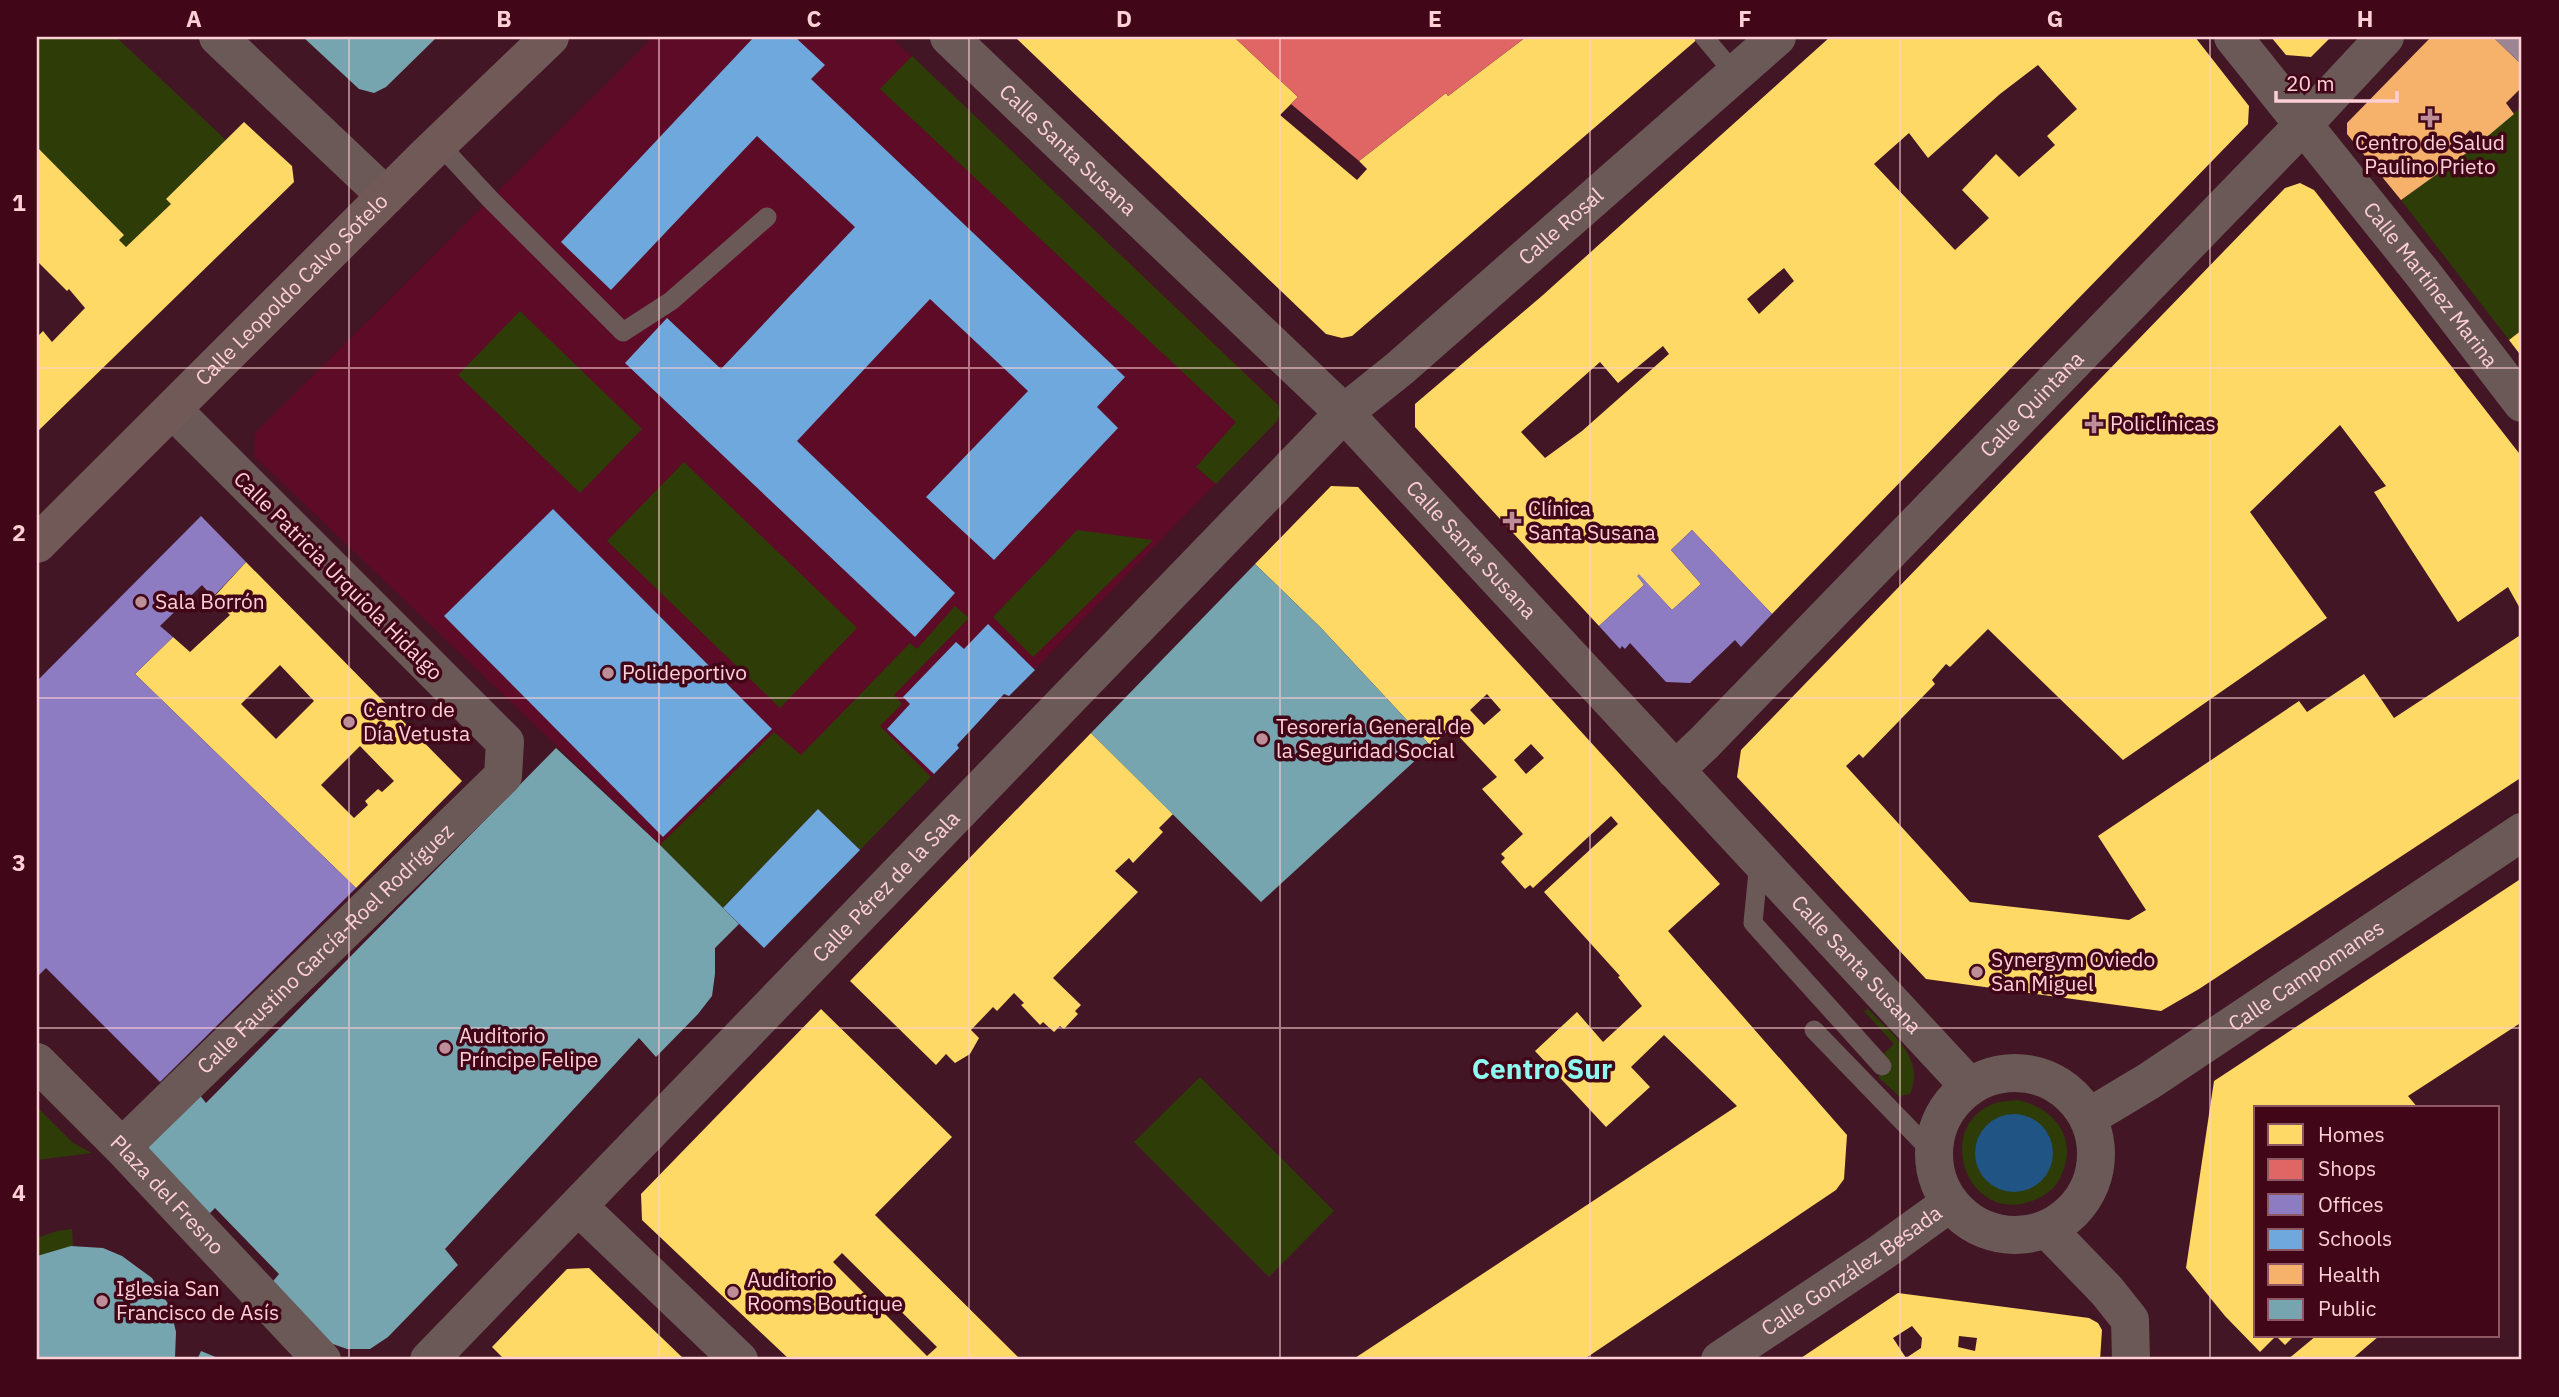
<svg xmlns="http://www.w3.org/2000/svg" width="2559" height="1397" font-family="'IBM Plex Sans',sans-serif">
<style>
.built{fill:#5d0b26}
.green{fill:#2e3c08;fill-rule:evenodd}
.water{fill:#205485}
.homes{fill:#ffd966;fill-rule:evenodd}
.shops{fill:#e06666}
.offices{fill:#8e7cc3}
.schools{fill:#6fa8dc}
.health{fill:#f6b26b}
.public{fill:#76a5af}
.building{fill:#9c8493}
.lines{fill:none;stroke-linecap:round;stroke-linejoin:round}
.lane{stroke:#6b5957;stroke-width:19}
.street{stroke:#6b5957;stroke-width:38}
.secondary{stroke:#715957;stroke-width:38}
.grid{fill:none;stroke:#ffcfd6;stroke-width:2;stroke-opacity:0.55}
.poi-dot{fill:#bd8e98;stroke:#410718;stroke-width:2.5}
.labels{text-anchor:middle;stroke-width:7;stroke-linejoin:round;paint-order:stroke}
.poi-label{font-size:21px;fill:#ffcfd6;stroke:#410718;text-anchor:start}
.street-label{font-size:21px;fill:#ffcfd6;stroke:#410718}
.district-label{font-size:28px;font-weight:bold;fill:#8ff9f1;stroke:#410718}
.neatline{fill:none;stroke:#ffcfd6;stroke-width:2.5}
.grid-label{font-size:23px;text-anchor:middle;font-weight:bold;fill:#ffcfd6}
</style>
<rect width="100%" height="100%" fill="#421625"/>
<!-- built -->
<polygon class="built" points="653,37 891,37 1275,401 1280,410 1277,421 1009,696 1004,694 957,745 959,748 764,948 660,845 254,456 255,433"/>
<!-- green -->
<g class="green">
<polygon points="37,37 116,37 226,140 166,199 171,204 126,247 119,240 124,235 37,147"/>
<polygon points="912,56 1278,405 1280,414 1277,421 1216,484 1196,467 1236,422 880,89"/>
<polygon points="2522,106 2522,330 2509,340 2401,200 2472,149"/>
<polygon points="520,311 642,429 580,493 458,375"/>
<polygon points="684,462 857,628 780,708 607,541"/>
<polygon points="1077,530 1153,540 1033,657 993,617"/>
<polygon points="955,606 969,618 894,695 902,704 880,726 931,777 860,850 818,809 723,908 660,845 774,732 801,755 910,643 917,649"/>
<path d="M 1868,1009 C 1891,1034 1926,1057 1910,1094 L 1899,1096 L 1878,1077 L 1892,1063 L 1883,1054 L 1894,1044 L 1864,1011 Z"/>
<polygon points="1200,1077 1334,1211 1269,1277 1134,1142"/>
<path d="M 2018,1100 C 2057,1109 2080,1141 2059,1180 C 2053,1191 2041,1198 2029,1202 C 1964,1222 1934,1123 1996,1103 C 2003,1101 2011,1101 2018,1100 ZM 2013,1114 C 2049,1118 2063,1148 2043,1178 L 1975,1156 C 1977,1126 1990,1127 2013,1114 Z"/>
<polygon points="37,1107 73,1143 92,1153 37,1160"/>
<polygon points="72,1229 73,1246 37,1256 37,1238 57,1231"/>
</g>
<!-- water -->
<circle class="water" cx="2014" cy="1153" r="39"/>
<!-- homes -->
<g class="homes">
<polygon points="1015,37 1234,37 1298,97 1280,115 1357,180 1367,169 1359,161 1446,93 1448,96 1526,37 1700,37 1352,336 1342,338 1326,334"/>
<path d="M 1830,37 L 2195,37 L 2249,106 L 2248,124 L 1772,614 L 1692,530 L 1671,550 L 1701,584 L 1672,610 L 1642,578 L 1640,579 L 1644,585 L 1599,626 L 1415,427 L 1415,404 L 1543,295 ZM 2038,65 L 2077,109 L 2047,136 L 2055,145 L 2019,177 L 1996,154 L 1962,190 L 1989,218 L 1955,250 L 1874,164 L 1909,133 L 1928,158 L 2000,94 ZM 1784,268 L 1794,281 L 1759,314 L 1747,299 ZM 1663,346 L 1669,354 L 1582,431 L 1545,458 L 1521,432 L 1600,362 L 1618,383 Z"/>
<polygon points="2271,37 2331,37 2311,57 2286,55"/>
<polygon points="244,122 292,166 294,182 37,432 37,337 43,331 52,342 85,308 69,289 67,291 37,261 37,147 124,235 119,240 126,247 171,204 166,199"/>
<polygon points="2300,183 2314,190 2522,457 2522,612 2508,587 2458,622 2374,492 2386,486 2340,425 2250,512 2327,618 2123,760 1988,629 1950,667 1946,664 1932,680 1935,684 1863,758 1859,754 1846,766 1970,902 2129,920 2146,910 2098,836 2299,701 2307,712 2364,674 2394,718 2522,634 2522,777 2199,989 2161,1011 1926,979 1737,777 1741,750 2285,188"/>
<polygon points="2522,330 2522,357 2509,340"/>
<path d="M 1331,486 L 1358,487 L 1720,884 L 1668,931 L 1847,1135 L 1844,1179 L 1836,1190 L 1583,1360 L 1352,1360 L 1737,1106 L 1664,1035 L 1631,1067 L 1650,1087 L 1606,1127 L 1535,1051 L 1577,1012 L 1603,1042 L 1642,1006 L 1618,977 L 1620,976 L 1544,892 L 1618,824 L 1611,816 L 1533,888 L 1530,885 L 1525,889 L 1501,862 L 1505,858 L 1501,854 L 1523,834 L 1482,789 L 1497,777 L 1451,728 L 1431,746 L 1321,628 L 1255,564 ZM 1487,694 L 1501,710 L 1484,725 L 1470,710 ZM 1531,744 L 1544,758 L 1526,774 L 1514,760 Z"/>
<path d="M 246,562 L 462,781 L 356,888 L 135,674 L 173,637 L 190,652 L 230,615 L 213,598 ZM 280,665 L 314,701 L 276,739 L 241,704 ZM 360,746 L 394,781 L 382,792 L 378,789 L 365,801 L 368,805 L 354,818 L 321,785 Z"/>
<polygon points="1091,733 1173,814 1159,828 1163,832 1133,863 1129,858 1115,871 1138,892 1053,978 1081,1005 1075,1011 1078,1014 1064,1029 1060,1026 1054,1032 1043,1022 1040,1025 1021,1005 1024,1003 1014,993 997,1011 993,1007 971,1030 979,1038 970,1054 955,1063 946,1054 936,1065 850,981"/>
<polygon points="2522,878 2522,1022 2408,1096 2418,1108 2256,1108 2256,1336 2294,1336 2285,1345 2276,1336 2260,1352 2225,1316 2186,1268 2214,1081"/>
<path d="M 821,1009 L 952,1137 L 875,1215 L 1021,1360 L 790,1360 L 642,1220 L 641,1194 ZM 842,1253 L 937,1347 L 927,1356 L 833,1262 Z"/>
<polygon points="589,1268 685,1360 505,1360 492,1347 567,1269"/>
<path d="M 1898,1293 L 2089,1318 L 2098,1323 L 2102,1330 L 2100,1360 L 2056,1360 L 2036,1357 L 2036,1360 L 1798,1360 ZM 1912,1326 L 1922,1338 L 1921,1348 L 1906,1358 L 1893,1338 ZM 1959,1336 L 1977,1338 L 1975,1351 L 1958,1347 Z"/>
<polygon points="2316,1336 2379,1336 2351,1360 2287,1360"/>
</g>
<!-- shops -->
<polygon class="shops" points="1234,37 1526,37 1448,96 1446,93 1359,161 1291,104 1298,97"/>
<!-- offices -->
<g class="offices">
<polygon points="201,516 246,562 213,597 202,585 160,626 173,637 135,674 356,888 160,1082 46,968 37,977 37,681"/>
<polygon points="1692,530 1772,614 1741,647 1735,640 1690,683 1666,682 1630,643 1625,649 1622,646 1620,649 1599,626 1644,585 1637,576 1639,574 1672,610 1701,584 1671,550"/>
</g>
<!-- schools -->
<g class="schools">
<polygon points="754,37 795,37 825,65 811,79 1125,377 1097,407 1118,428 994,560 926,497 1028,391 930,299 797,441 955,593 915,637 625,363 667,318 721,369 855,227 757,136 611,290 561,242"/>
<polygon points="553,509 772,729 663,837 444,616"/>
<polygon points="988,624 1035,670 1009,696 1004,694 957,745 959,748 934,774 887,729 910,704 903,697 956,642 964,649"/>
<polygon points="818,809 860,850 764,948 723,908"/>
</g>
<!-- health -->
<polygon class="health" points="2431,37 2493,37 2522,65 2522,87 2506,103 2514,114 2482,141 2470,130 2461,140 2472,149 2401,200 2347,134 2347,123"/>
<!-- public -->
<g class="public">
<polygon points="303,37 437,37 386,87 374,93 359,89"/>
<polygon points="1255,564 1321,628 1431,746 1261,902 1091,733"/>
<polygon points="556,748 660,845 739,924 715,948 715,974 712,996 698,1014 656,1057 639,1038 445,1249 458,1265 388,1337 370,1349 347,1349 330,1343 269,1286 279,1274 215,1208 206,1217 149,1149 149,1136 195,1089 206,1103"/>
<polygon points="71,1246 103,1248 122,1256 152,1278 170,1307 176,1332 175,1358 181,1360 37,1360 37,1256"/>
<polygon points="201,1351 223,1360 197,1360"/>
</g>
<!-- building -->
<polygon class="building" points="2493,37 2522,37 2522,65"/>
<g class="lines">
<!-- lane -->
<g class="lane">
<polyline points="1704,37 1735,74"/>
<polyline points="439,144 490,199 623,332 671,301 767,217"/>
<polyline points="1759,861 1753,923 1882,1066"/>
<polyline points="1814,1030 1933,1153"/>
</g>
<!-- street -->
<g class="street">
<polyline points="218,37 386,196"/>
<path id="s1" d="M 949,37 L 1344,413 L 1969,1086"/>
<path id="s2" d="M 2233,37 L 2423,274 L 2522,403"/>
<path id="s3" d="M 1675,770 L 1703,744 L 2302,126 L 2385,37"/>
<path id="s4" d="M 37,1062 L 122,1147 L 322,1360"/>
<circle cx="2015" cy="1154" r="81"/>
<path id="s5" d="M 2089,1117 L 2149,1081 L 2522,832"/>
<path id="s6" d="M 122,1147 L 503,776 L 505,742 L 173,410"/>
<polyline points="579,1207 739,1360"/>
<polyline points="2047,1229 2107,1291 2130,1320 2131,1360"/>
<path id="s7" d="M 429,1360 L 1344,413 L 1399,369 L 1777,37"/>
<path id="s8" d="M 1720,1360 L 1882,1252 L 1950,1203"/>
</g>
<!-- secondary -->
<path class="secondary" id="s9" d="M 37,544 L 425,157 L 550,37"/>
</g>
<!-- grid -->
<path class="grid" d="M 349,37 L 349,1360M 659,37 L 659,1360M 969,37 L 969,1360M 1280,37 L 1280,1360M 1590,37 L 1590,1360M 1900,37 L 1900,1360M 2210,37 L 2210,1360M 37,368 L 2522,368M 37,698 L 2522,698M 37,1028 L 2522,1028"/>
<!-- markers -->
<g class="poi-dot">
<path d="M2426.5 107.5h7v7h7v7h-7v7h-7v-7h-7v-7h7z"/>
<path d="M2090.5 413.5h7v7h7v7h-7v7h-7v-7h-7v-7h7z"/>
<path d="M1508.5 510.5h7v7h7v7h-7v7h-7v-7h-7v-7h7z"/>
<circle cx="141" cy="602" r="7"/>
<circle cx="608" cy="673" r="7"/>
<circle cx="349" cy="722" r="7"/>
<circle cx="1262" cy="739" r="7"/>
<circle cx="1977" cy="972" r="7"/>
<circle cx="445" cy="1048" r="7"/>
<circle cx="733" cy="1292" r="7"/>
<circle cx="102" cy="1301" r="7"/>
</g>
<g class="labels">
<!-- poi labels -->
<g class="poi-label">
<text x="2430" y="150" text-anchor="middle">Centro de Salud<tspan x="2430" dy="24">Paulino Prieto</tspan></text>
<text x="2110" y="431">Policlínicas</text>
<text x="1528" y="516">Clínica<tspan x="1528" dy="24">Santa Susana</tspan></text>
<text x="155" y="609">Sala Borrón</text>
<text x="622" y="680">Polideportivo</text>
<text x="363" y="717">Centro de<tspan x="363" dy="24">Día Vetusta</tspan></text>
<text x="1276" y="734">Tesorería General de<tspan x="1276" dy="24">la Seguridad Social</tspan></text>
<text x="1991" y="967">Synergym Oviedo<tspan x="1991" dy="24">San Miguel</tspan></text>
<text x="459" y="1043">Auditorio<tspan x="459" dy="24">Príncipe Felipe</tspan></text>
<text x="747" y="1287">Auditorio<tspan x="747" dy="24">Rooms Boutique</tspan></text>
<text x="116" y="1296">Iglesia San<tspan x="116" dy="24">Francisco de Asís</tspan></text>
</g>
<!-- street labels -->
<g class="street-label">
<text dy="7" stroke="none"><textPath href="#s1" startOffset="164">Calle Santa Susana</textPath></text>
<text dy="7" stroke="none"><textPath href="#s7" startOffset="1603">Calle Rosal</textPath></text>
<text dy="7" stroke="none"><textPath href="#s2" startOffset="317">Calle Martínez Marina</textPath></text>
<text dy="7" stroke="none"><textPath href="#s9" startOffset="360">Calle Leopoldo Calvo Sotelo</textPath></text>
<text dy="7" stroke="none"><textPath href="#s3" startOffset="511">Calle Quintana</textPath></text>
<text dy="7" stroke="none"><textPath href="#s1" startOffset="732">Calle Santa Susana</textPath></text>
<text transform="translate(338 576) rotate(45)" y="7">Calle Patricia Urquiola Hidalgo</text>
<text dy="7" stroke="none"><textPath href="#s7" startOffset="658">Calle Pérez de la Sala</textPath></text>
<text dy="7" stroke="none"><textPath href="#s6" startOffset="284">Calle Faustino García-Roel Rodríguez</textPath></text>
<text dy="7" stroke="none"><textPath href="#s1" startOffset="1298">Calle Santa Susana</textPath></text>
<text dy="7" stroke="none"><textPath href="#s5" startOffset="259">Calle Campomanes</textPath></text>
<text dy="7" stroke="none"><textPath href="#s4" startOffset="186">Plaza del Fresno</textPath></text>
<text dy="7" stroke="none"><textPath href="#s8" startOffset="159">Calle González Besada</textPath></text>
</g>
<!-- district labels -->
<g class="district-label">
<text x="1542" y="1079">Centro Sur</text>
</g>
</g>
<!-- border -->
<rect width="2559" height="1397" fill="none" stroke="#410718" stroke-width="77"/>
<!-- legend -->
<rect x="2254" y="1106" width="245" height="231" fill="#410718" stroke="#8d5764" stroke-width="2"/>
<rect x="2268" y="1124" width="35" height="21" fill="#ffd966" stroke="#8d5764" stroke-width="2"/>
<text x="2318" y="1142" font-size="21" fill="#ffcfd6">Homes</text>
<rect x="2268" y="1159" width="35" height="21" fill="#e06666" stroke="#8d5764" stroke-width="2"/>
<text x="2318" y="1176" font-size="21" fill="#ffcfd6">Shops</text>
<rect x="2268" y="1194" width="35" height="21" fill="#8e7cc3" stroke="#8d5764" stroke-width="2"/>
<text x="2318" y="1212" font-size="21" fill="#ffcfd6">Offices</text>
<rect x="2268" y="1229" width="35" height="21" fill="#6fa8dc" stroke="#8d5764" stroke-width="2"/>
<text x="2318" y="1246" font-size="21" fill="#ffcfd6">Schools</text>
<rect x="2268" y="1264" width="35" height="21" fill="#f6b26b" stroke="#8d5764" stroke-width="2"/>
<text x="2318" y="1282" font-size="21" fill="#ffcfd6">Health</text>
<rect x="2268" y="1299" width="35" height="21" fill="#76a5af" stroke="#8d5764" stroke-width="2"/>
<text x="2318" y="1316" font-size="21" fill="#ffcfd6">Public</text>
<!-- scale -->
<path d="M2276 91v10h121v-10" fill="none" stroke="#ffcfd6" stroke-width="3.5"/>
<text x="2286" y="91" font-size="21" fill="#ffcfd6" stroke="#410718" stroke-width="5" paint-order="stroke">20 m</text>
<rect x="38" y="38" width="2482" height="1320" class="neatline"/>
<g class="grid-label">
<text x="194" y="27">A</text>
<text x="504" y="27">B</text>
<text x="814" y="27">C</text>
<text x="1124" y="27">D</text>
<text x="1435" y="27">E</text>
<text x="1745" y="27">F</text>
<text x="2055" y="27">G</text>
<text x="2365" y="27">H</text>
<text x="19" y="211">1</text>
<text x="19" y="541">2</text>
<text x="19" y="871">3</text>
<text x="19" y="1201">4</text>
</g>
</svg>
